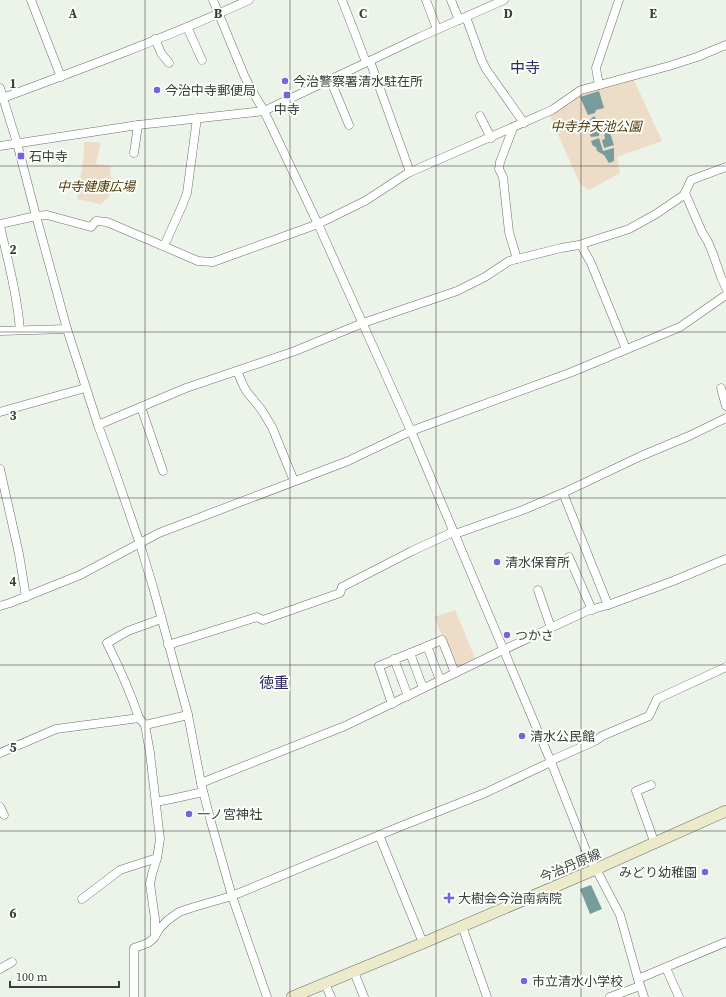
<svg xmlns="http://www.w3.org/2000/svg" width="726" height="997" font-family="'Source Serif 4','Noto Sans JP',serif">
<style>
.green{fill:#eddcc7}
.water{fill:#779c9c}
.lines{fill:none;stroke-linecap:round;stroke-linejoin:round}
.minor-casing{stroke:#6a7067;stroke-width:9}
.secondary-casing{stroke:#6a7067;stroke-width:12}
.minor{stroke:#fff;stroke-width:8}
.secondary{stroke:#eceacb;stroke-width:11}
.grid{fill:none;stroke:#3b3e3a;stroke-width:1;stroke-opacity:0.55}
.poi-dot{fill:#7a62dd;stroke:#fbfff9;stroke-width:1.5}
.labels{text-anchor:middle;stroke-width:4;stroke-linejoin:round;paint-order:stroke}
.poi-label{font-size:13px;fill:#3b3e3a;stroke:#fbfff9;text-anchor:start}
.park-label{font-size:13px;font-style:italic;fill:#513606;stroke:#fbfff9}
.street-label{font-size:13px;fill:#3b3e3a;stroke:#fbfff9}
.quarter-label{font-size:15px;fill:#322661;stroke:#fbfff9}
.grid-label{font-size:13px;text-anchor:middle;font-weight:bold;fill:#3b3e3a;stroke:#fbfff9;stroke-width:4;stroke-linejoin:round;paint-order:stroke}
</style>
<rect width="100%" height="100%" fill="#ecf3e9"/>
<!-- green -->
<g class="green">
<polygon points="633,78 662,141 617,157 620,173 589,190 580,184 549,114 581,92"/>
<path d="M 84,142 L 101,142 L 96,164 L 111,166 L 110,175 C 118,186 110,199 100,204 L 77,199 L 84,155 Z"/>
<polygon points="455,610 475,658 459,667 455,665 434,617"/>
</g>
<!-- water -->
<g class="water">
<polygon points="599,91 604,108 596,110 595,113 588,115 580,97"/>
<path d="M 594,116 L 595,117 L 596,120 L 591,121 L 592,126 L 597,125 L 597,122 L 599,122 L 601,125 L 605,123 L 608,133 L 610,133 L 614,145 L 604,148 L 602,140 L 605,139 L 604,133 L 599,134 L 599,136 L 591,137 L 585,125 C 588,121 591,119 594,116 Z"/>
<polygon points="599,138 603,151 614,148 614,161 609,163 604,155 597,151 596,147 593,146 591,141"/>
<polygon points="591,885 602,909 590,914 580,889"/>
</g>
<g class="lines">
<defs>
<g id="minor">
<polyline points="31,0 61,77"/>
<polyline points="213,0 244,75 251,89 264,111 318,224 411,431 551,762 589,858 596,869 620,915 638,979 644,997"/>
<polyline points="342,0 366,62"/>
<polyline points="426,0 437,29"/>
<polyline points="451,0 459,20"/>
<polyline points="466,17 482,61 486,69 524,123"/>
<polyline points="187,27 202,60"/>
<polyline points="155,39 161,53 169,63"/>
<polyline points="370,61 410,172"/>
<polyline points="330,79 349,125"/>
<polyline points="599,85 596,68 619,0"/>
<polyline points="0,88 17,143 36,216 67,329 98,425 112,463 140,544 153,587 188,715 201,783 211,822 232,896 267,997"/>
<path d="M 0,99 C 84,68 168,37 249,0"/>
<polyline points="480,116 491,138"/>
<polyline points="513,128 500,162 499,169 503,177 509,232 517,259"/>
<polyline points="0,146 138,125 264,111 420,37 504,0"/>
<polyline points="134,153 138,125"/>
<polyline points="685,193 702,232 708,242 713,254 721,277 726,288"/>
<polyline points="0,224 36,216 47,215 91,227 96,221 107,222 198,261 213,262 318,224 365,201 408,173 552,110 581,90 669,66 697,57 726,45"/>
<path d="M 0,226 C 8,261 17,294 20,330"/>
<polyline points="581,245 591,263 626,349"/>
<polyline points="164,246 182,206 187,193 197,118"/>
<polyline points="0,331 67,329"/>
<polyline points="237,371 243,385 247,392 261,409 272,427 294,481"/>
<polyline points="721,388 726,406"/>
<polyline points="141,407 163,471"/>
<polyline points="0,412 85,388"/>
<polyline points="98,425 186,388 295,351 363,323 457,291 485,277 509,261 561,248 579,245 629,229 656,214 684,195 691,180 726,167"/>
<polyline points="0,469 19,554 26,597"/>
<polyline points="563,493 608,605"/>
<polyline points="455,534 523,510 563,493 641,456 689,436 726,418"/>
<polyline points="569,557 592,610"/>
<polyline points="538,590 551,628"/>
<polyline points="0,606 10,603 80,575 159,533 348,461 411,431 572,372 680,327 726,295"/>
<polyline points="168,645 257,617 263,620 340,593 342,587 412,551 453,532"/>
<polyline points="427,646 440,680"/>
<polyline points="410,653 423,688"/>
<polyline points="394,659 408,696"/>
<polyline points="392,704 379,666 442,640 455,673"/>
<path d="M 139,718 C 130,691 119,667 107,643 L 128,631 L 161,619"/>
<polyline points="0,753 56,729 139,718 145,725 188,715"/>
<polyline points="550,761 595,741 602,736 649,716 657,699 726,667"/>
<polyline points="201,783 345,726 503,650 589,610 608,605 673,581 726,559"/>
<polyline points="651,785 636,791 655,844"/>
<polyline points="156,802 176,798 203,792"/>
<polyline points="0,807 4,815"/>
<polyline points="379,835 423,943"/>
<polyline points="82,899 120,870 157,858 160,839 150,753 145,725"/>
<polyline points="462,926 487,997"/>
<polyline points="155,935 155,919 150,884 152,874 157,858"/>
<polyline points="666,968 679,997"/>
<polyline points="0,969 12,962"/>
<polyline points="354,972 364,997"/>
<polyline points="638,979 726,942"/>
<polyline points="325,984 331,997"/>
<polyline points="134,997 134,948 148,943 154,938 159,929 168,920 179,912 194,907 232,896 404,825 485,793 551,762"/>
<polyline points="610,997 640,986"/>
</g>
<polyline id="secondary" points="292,997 423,943 596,869 726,811"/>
</defs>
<!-- minor casing -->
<use href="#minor" class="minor-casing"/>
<!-- secondary casing -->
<use href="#secondary" class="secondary-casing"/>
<!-- minor -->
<use href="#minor" class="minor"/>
<!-- secondary -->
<use href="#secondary" class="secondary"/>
</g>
<!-- grid -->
<path class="grid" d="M 145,0 L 145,997M 290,0 L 290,997M 436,0 L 436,997M 581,0 L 581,997M 0,166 L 726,166M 0,332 L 726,332M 0,498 L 726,498M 0,665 L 726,665M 0,831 L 726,831"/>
<!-- markers -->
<g class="poi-dot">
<circle cx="285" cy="81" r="4"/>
<circle cx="157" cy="90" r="4"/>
<rect x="283" y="91" width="8" height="8" rx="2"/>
<rect x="17" y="152" width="8" height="8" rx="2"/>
<circle cx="497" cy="562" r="4"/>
<circle cx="507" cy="635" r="4"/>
<circle cx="522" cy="736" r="4"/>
<circle cx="189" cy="814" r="4"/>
<circle cx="705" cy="872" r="4"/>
<path d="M447 892h4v4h4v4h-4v4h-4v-4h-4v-4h4z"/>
<circle cx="524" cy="981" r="4"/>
</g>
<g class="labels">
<!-- poi labels -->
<g class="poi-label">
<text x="293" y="86">今治警察署清水駐在所</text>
<text x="165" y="95">今治中寺郵便局</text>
<text x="287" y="114" text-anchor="middle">中寺</text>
<text x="29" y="161">石中寺</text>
<text x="505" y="567">清水保育所</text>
<text x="515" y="640">つかさ</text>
<text x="530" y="741">清水公民館</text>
<text x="197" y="819">一ノ宮神社</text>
<text x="697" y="877" text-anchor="end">みどり幼稚園</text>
<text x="458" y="903">大樹会今治南病院</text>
<text x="532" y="986">市立清水小学校</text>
</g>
<!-- park labels -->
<g class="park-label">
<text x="596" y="131">中寺弁天池公園</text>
<text x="96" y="191">中寺健康広場</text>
</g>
<!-- street labels -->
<g class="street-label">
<text transform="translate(570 865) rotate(-23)" y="5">今治丹原線</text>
</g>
<!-- quarter labels -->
<g class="quarter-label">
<text x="525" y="73">中寺</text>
<text x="274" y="688">徳重</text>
</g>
</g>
<g class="grid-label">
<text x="73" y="18">A</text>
<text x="218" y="18">B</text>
<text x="363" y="18">C</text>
<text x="508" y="18">D</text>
<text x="653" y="18">E</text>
<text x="13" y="88">1</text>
<text x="13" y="254">2</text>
<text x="13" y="420">3</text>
<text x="13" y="586">4</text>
<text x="13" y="752">5</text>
<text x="13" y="918">6</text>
</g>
<!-- scale -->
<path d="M10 981v6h109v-6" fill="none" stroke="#3b3e3a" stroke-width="2"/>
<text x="16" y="981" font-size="12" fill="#3b3e3a" stroke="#fbfff9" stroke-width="3" paint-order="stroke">100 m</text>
</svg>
